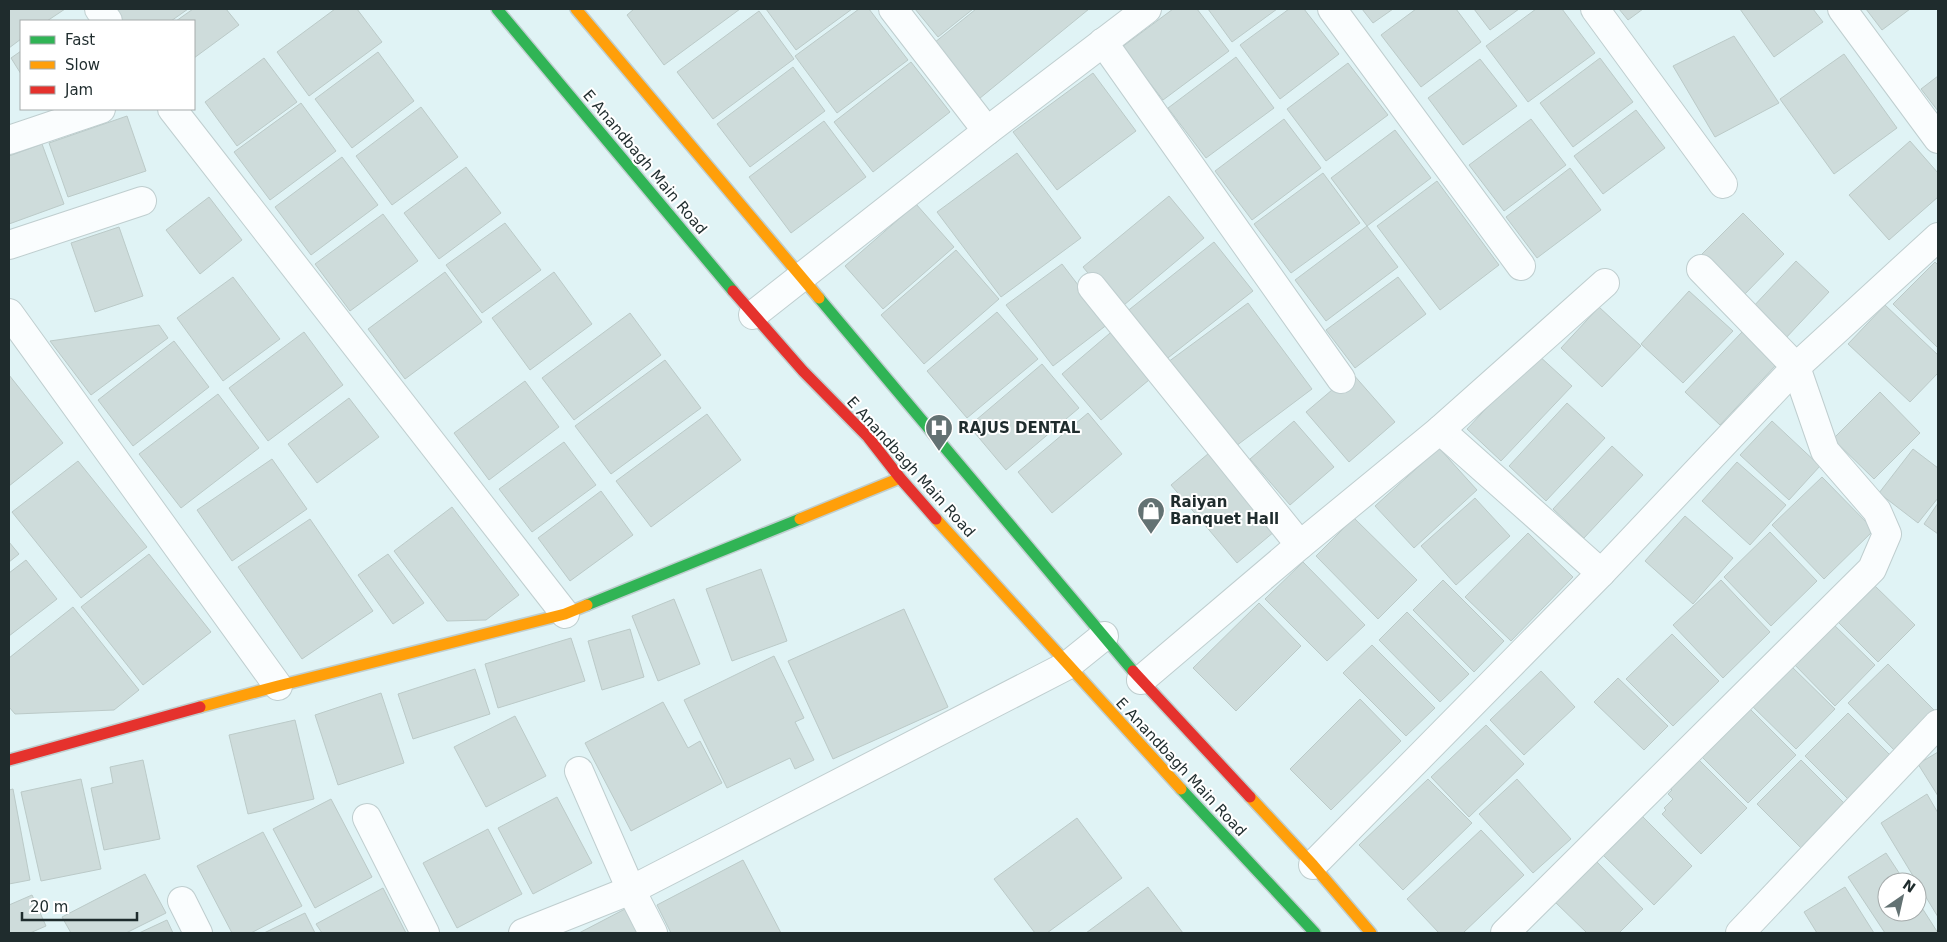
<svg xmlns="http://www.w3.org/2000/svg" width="1947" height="942" font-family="'DejaVu Sans',sans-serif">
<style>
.building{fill:#cedcdb;stroke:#bbcac8}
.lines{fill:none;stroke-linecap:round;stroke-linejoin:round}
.street-casing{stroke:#bfcecf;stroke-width:30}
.fast-casing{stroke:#bfcecf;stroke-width:14}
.slow-casing{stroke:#bfcecf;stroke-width:14}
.jam-casing{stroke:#bfcecf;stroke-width:14}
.street{stroke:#fafdfe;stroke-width:28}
.fast{stroke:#30b455;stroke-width:11}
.slow{stroke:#ff9f0a;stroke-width:11}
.jam{stroke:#e5322d;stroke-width:11}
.labels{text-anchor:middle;stroke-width:4;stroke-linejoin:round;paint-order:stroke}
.street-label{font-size:15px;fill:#1f2c2d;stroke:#fff}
.poi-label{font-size:15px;font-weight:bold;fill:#1f2c2d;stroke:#fff;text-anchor:start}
</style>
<rect width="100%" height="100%" fill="#e0f3f5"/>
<!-- building -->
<g class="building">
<polygon points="9,9 65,9 47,21 21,21 21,39 9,48"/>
<polygon points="114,9 188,9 171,21 123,21"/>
<polygon points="193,9 226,9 239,25 194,58 194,21 176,21"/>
<polygon points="335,9 357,9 382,42 309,96 277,52"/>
<polygon points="634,9 740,9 664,65 627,15"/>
<polygon points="766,9 852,9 796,50"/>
<polygon points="859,9 869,9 908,60 837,113 795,56"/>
<polygon points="915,9 973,9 938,37"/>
<polygon points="976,9 1089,9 974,103 929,47"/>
<polygon points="1173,9 1197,9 1229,51 1163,100 1122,47"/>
<polygon points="1208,9 1277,9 1232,42"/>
<polygon points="1289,9 1304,9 1339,54 1280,99 1240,45"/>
<polygon points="1362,9 1393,9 1373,23"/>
<polygon points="1416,9 1456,9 1481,42 1421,87 1381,35"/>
<polygon points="1474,9 1519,9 1490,30"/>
<polygon points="1536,9 1562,9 1595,53 1528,102 1486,46"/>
<polygon points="1619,9 1643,9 1628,20"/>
<polygon points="1740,9 1813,9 1823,22 1774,57"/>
<polygon points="1866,9 1910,9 1882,30"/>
<polygon points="759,11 794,59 713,119 677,72"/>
<polygon points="1734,36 1779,103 1715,137 1673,66"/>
<polygon points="21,51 21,74 11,58"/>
<polygon points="378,52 414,101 352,148 315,99"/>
<polygon points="1844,54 1897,128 1834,174 1780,99"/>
<polygon points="1236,57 1274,108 1206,158 1168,108"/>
<polygon points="264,58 297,102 237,146 205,102"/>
<polygon points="1600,58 1633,102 1573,147 1540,103"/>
<polygon points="1480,59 1517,106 1463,145 1428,98"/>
<polygon points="911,62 950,112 873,172 834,122"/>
<polygon points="1348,63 1388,115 1326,161 1287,109"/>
<polygon points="793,67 825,111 750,167 717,124"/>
<polygon points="1093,73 1136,131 1057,190 1013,132"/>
<polygon points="1938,76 1938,111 1921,89"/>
<polygon points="301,103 336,151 270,200 234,152"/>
<polygon points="421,107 458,157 392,205 356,156"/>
<polygon points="1636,110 1665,148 1603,194 1574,156"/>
<polygon points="127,116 146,171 68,197 49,143"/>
<polygon points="1284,119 1321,168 1252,220 1215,171"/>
<polygon points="1531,119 1566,165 1504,211 1469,165"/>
<polygon points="824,121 866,177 791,233 749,177"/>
<polygon points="1395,130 1431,178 1367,226 1331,178"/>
<polygon points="1910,141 1938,173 1938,197 1889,240 1849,195"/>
<polygon points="42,144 64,204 9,224 9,156"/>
<polygon points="1017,153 1081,238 1001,297 937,212"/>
<polygon points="342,157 378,205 311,255 275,207"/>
<polygon points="466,167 501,213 439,259 404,213"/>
<polygon points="1570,168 1601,210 1537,258 1506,217"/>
<polygon points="1323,173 1360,223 1291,273 1254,224"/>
<polygon points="1437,181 1499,265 1440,310 1377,226"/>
<polygon points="1169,196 1204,238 1118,310 1083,267"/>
<polygon points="209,197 242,240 200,274 166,230"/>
<polygon points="916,204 954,247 883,309 845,266"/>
<polygon points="1743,213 1784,254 1742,297 1700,256"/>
<polygon points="383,214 418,261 350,311 315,264"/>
<polygon points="505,223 541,270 482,313 446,265"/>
<polygon points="1367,226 1398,267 1326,321 1295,280"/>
<polygon points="119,227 143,296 95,312 71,243"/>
<polygon points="1214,242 1253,291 1164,361 1125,313"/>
<polygon points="956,250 999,299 924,364 881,315"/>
<polygon points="1796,261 1829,292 1784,340 1751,309"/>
<polygon points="1935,262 1938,265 1938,348 1893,304"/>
<polygon points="1062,264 1108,324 1053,366 1006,305"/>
<polygon points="445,272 482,322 405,379 368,329"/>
<polygon points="554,272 592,324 530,370 492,318"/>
<polygon points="233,277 280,339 223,381 177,318"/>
<polygon points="1398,277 1426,314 1355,368 1326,330"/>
<polygon points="1689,291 1733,331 1683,383 1641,344"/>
<polygon points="1248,303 1312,389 1228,452 1164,365"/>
<polygon points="1885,305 1938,355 1938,373 1910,402 1848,344"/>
<polygon points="1599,307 1641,346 1602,387 1561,348"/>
<polygon points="997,312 1038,359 967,418 927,371"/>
<polygon points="630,313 661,355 574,420 542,378"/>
<polygon points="159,325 168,338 91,395 50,341"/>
<polygon points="1116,328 1155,375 1101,420 1062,374"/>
<polygon points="304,332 343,385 268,441 229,388"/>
<polygon points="1742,332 1777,364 1720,425 1685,392"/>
<polygon points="174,341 209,387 133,446 98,400"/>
<polygon points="1537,354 1572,386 1501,461 1467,429"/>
<polygon points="665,360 701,408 611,474 575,426"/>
<polygon points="1042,364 1079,408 1006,470 969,426"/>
<polygon points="1352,373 1395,422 1349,462 1306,412"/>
<polygon points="9,375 63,443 9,486"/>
<polygon points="525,381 559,427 489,480 454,433"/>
<polygon points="1880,392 1920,433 1874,479 1833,439"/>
<polygon points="218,394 259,448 181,508 139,454"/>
<polygon points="349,398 379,437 317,483 288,444"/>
<polygon points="1567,403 1605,438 1546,501 1509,466"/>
<polygon points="1088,413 1122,454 1052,513 1018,472"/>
<polygon points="707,414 741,460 651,527 616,481"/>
<polygon points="1294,421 1334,467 1290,505 1250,459"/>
<polygon points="1772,421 1820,466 1789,500 1740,455"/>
<polygon points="564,442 596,485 532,532 499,489"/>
<polygon points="1612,446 1643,475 1584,538 1553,509"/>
<polygon points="1215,448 1281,526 1237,563 1171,485"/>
<polygon points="1439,448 1477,490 1414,548 1375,506"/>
<polygon points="1913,449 1938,468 1938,498 1918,523 1879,493"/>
<polygon points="272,459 307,509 232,561 197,510"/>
<polygon points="78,461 147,547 81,598 12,512"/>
<polygon points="1737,462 1786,505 1750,545 1702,501"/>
<polygon points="1822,477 1874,530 1824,579 1772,525"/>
<polygon points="601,491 633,535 570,581 538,538"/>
<polygon points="1475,498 1510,536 1456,585 1421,546"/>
<polygon points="1938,503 1938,534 1924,524"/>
<polygon points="452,507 519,595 486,620 447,621 394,551"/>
<polygon points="1685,516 1733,558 1693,604 1645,561"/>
<polygon points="1354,518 1417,580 1378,619 1316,556"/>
<polygon points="310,519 373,611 302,659 238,567"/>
<polygon points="1770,532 1817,581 1771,626 1724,577"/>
<polygon points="1528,533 1573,577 1511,641 1465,597"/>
<polygon points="9,542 19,554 9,562"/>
<polygon points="149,554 211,632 143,685 81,607"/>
<polygon points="388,554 424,603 393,624 358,575"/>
<polygon points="26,560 57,599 9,636 9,573"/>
<polygon points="1303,562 1365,625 1327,661 1265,599"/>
<polygon points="761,569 787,641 732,661 706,589"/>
<polygon points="1443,580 1504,641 1474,672 1413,610"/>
<polygon points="1721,580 1770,632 1723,678 1673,625"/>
<polygon points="1875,586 1915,625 1878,662 1838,622"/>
<polygon points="674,599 700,664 658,681 632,616"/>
<polygon points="1259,603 1301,646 1236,711 1193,668"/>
<polygon points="73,607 139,690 114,710 15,714 9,707 9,658"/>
<polygon points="904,609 948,707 833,759 788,661"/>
<polygon points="1407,612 1469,674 1440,702 1379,640"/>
<polygon points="1831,622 1875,665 1835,706 1791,661"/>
<polygon points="630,629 644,677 602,690 588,641"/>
<polygon points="1672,634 1719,681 1673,726 1626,679"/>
<polygon points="571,638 585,681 498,708 485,664"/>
<polygon points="1372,645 1435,708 1406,736 1343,673"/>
<polygon points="774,656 804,718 795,722 814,760 795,769 790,758 727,788 684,700"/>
<polygon points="1789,664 1835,709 1796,749 1749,703"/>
<polygon points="1888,664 1935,711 1895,751 1848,703"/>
<polygon points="475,669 490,714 413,739 398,694"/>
<polygon points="1541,671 1575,707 1524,755 1490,720"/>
<polygon points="1618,678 1668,726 1644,750 1594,702"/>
<polygon points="381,693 404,763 338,785 315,715"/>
<polygon points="1360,699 1401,741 1331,810 1290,769"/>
<polygon points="663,702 688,748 700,741 722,783 631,831 585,743"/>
<polygon points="1748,707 1796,755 1748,803 1700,755"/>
<polygon points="1848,713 1894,759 1851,802 1805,756"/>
<polygon points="515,716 546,776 486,807 454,747"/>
<polygon points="295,720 314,799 248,814 229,735"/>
<polygon points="1486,725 1524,764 1469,817 1431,777"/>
<polygon points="1938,752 1938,796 1918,764"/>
<polygon points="1695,756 1747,808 1701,854 1662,814 1666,810 1664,808 1673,799 1668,794 1672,790 1666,785"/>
<polygon points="143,760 160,839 104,850 91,788 113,783 110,767"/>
<polygon points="1801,760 1847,806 1803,850 1757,804"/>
<polygon points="81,779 101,869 41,881 21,792"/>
<polygon points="1428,779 1472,823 1403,890 1359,845"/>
<polygon points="1517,779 1571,839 1533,873 1479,814"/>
<polygon points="13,789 30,880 9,884 9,790"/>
<polygon points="1927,794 1938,813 1938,917 1881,823"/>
<polygon points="557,797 592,863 533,894 498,828"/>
<polygon points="331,799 372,877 315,908 273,829"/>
<polygon points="1641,815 1692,866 1654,905 1602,854"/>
<polygon points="1077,818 1122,878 1047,933 1035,933 994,879"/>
<polygon points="488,829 522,894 457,928 423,863"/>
<polygon points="1481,830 1524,875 1463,933 1439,933 1407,899"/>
<polygon points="263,832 302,906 251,933 232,933 197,866"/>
<polygon points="1886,853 1905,882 1887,882 1887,912 1917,912 1917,900 1938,933 1885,933 1848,877"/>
<polygon points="743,860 781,933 671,933 657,905"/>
<polygon points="1595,860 1643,909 1619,933 1587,933 1554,901"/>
<polygon points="145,874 166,913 126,933 71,933 62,917"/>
<polygon points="1148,887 1183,933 1086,933"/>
<polygon points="1845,887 1874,933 1817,933 1804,912"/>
<polygon points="383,888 406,933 322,933 316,924"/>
<polygon points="32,895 46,926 30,933 9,933 9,905"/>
<polygon points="625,909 638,933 579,933"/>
<polygon points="305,913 315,933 264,933"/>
<polygon points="167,920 173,933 139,933"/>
</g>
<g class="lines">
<defs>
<g id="street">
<polyline points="99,9 108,21"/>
<polyline points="893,9 987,131"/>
<polyline points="1332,9 1521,266"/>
<polyline points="1595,9 1723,184"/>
<polyline points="1842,9 1938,139"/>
<polyline points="1103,42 1341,379"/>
<polyline points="172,109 565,614"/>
<polyline points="9,140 101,109"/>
<polyline points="9,245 142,201"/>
<polyline points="1092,287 1300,545"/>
<polyline points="9,313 278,686"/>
<polyline points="753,315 987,131 1147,9"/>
<polyline points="1440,430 1601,573"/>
<polyline points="1141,680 1300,545 1440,430 1605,283"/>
<polyline points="579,771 631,890 653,933"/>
<polyline points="367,818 425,933"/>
<polyline points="1313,865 1601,573 1796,367 1938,237"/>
<polyline points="182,901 198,933"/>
<polyline points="523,933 631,890 1068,665 1104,636"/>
<polyline points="1505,933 1872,569 1887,534 1877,511 1825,451 1796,367 1701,269"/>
<polyline points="1740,933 1938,724"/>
</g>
<g id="fast">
<polyline points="497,9 733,291"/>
<polyline points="819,298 1133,671"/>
<polyline points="587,605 800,519"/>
<polyline points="1181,789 1315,933"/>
</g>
<g id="slow">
<polyline points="576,9 819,298"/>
<polyline points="800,519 900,478"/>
<polyline points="936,519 1181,789"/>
<polyline points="200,707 278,686 565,614 587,605"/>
<polyline points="1250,797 1313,865 1371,933"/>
</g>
<g id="jam">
<polyline points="733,291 803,371 868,437 900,478 936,519"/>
<polyline points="1133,671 1250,797"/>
<polyline points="9,760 200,707"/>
</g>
</defs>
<!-- street casing -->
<use href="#street" class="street-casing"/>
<!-- fast casing -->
<use href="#fast" class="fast-casing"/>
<!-- slow casing -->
<use href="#slow" class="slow-casing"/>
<!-- jam casing -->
<use href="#jam" class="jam-casing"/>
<!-- street -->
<use href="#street" class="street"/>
<!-- fast -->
<use href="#fast" class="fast"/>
<!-- slow -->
<use href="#slow" class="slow"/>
<!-- jam -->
<use href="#jam" class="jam"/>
</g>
<!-- icons -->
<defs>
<symbol id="hospital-pin" viewBox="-11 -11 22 30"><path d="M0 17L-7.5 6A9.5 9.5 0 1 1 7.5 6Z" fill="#637273" stroke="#fff"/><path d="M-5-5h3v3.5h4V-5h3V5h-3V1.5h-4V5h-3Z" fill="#fff"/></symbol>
<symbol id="shop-pin" viewBox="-11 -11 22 30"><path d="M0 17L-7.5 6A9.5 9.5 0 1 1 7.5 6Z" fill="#637273" stroke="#fff"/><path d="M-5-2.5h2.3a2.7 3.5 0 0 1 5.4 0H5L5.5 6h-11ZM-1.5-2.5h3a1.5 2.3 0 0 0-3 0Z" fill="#fff"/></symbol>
</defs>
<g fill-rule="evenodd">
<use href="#hospital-pin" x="923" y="412" width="32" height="43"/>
<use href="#shop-pin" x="1135" y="495" width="32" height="43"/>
</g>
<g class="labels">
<!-- street labels -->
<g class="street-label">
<text transform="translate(645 162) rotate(50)" y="5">E Anandbagh Main Road</text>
<text transform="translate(911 467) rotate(48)" y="5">E Anandbagh Main Road</text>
<text transform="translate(1181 767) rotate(47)" y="5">E Anandbagh Main Road</text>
</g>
<!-- poi labels -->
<g class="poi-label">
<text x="958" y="433">RAJUS DENTAL</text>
<text x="1170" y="507">Raiyan<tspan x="1170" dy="17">Banquet Hall</tspan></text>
</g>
</g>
<!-- border -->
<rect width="1947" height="942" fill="none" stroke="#1f2c2d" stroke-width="20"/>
<!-- legend -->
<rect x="20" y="20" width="175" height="90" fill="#ffffff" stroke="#a5abab"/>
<rect x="30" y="36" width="25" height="8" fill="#30b455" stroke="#a5abab"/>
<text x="65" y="45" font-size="15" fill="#1f2c2d">Fast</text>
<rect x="30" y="61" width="25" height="8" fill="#ff9f0a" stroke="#a5abab"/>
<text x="65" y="70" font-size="15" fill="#1f2c2d">Slow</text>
<rect x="30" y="86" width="25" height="8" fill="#e5322d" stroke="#a5abab"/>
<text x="65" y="95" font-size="15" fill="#1f2c2d">Jam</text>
<!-- north arrow -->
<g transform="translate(1902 897) rotate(34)"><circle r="24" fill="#ffffff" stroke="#a5abab"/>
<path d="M0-4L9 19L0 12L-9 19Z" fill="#637273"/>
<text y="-8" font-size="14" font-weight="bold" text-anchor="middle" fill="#1f2c2d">N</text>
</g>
<!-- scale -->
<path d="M22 912v8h115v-8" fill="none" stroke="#1f2c2d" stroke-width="2.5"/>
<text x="30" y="912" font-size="15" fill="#1f2c2d" stroke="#ffffff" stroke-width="4" paint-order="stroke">20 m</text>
</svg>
